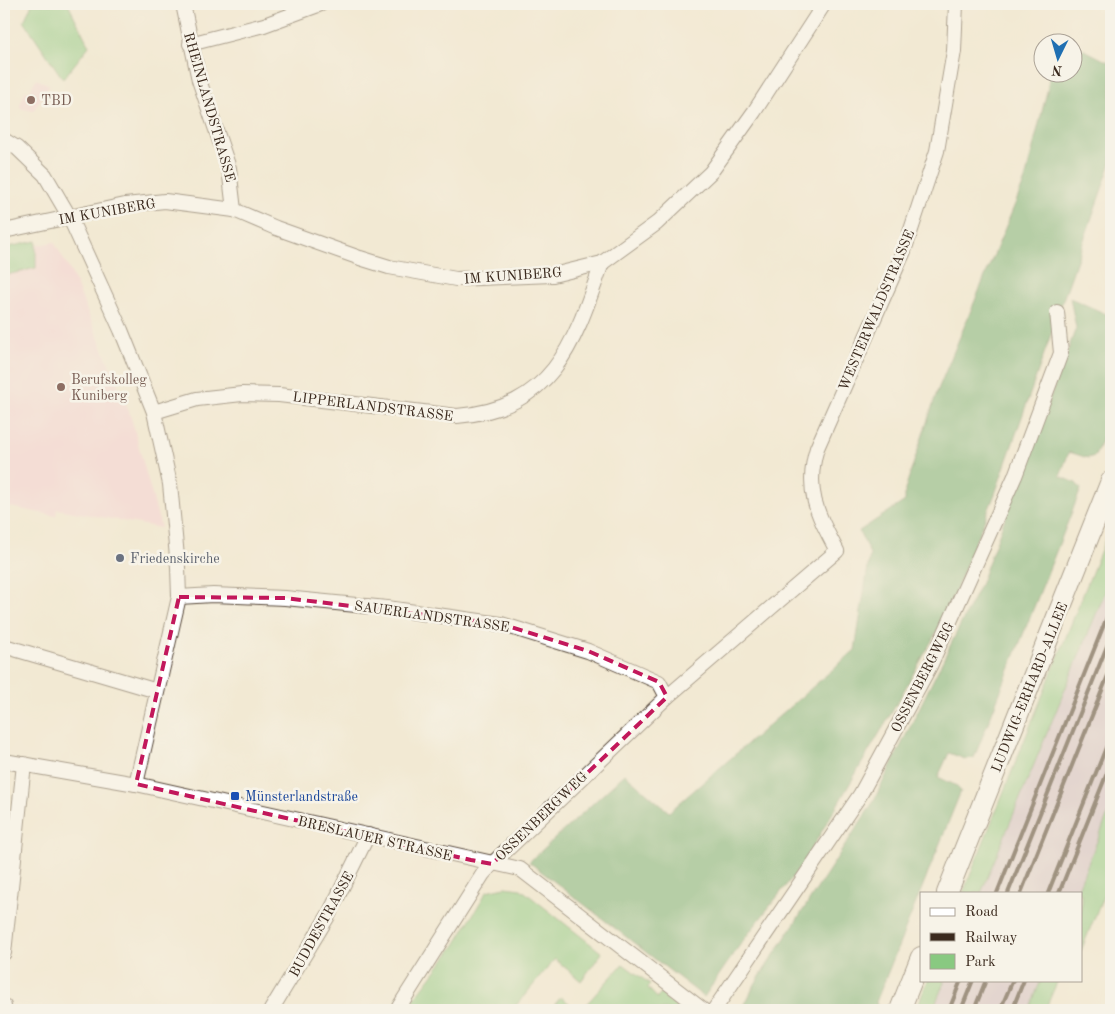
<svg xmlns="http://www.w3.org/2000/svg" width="1115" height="1014" font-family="'Old Standard TT',serif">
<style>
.built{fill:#f6cfd7}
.industrial{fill:#d1bdc9}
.green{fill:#89c981;stroke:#627a50}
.forest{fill:#6ead6f;stroke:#546c46}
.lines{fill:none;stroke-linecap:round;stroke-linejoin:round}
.street-casing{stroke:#564739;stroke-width:16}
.secondary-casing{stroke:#564739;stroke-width:22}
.street{stroke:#fff;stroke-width:14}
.secondary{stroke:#fff;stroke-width:20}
.rail{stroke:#3b2a1e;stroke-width:4}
.marked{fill:none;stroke:#c2185b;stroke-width:4;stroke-dasharray:10 6;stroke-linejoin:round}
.education-dot{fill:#8d6e63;stroke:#f7f3e8;stroke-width:2}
.worship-dot{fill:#6b7280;stroke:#f7f3e8;stroke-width:2}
.transit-dot{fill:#1a4fb4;stroke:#f7f3e8;stroke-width:2}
.labels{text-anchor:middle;stroke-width:5;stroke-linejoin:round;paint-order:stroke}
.education-label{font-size:14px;fill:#785e54;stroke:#f7f3e8;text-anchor:start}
.street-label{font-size:14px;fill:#3b2a1e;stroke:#f7f3e8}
.worship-label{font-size:14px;fill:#5b616d;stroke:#f7f3e8;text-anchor:start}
.transit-label{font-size:14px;fill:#164399;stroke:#f7f3e8;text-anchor:start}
</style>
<rect width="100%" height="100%" fill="#f7f3e8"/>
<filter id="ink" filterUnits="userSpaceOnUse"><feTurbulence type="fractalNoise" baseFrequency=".02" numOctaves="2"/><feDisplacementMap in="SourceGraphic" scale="10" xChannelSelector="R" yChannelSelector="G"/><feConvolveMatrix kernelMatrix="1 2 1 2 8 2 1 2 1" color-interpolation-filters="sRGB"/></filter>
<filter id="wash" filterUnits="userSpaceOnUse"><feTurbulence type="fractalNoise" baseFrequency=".0096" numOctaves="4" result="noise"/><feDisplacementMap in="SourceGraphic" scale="20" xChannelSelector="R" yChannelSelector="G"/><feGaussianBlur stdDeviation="1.12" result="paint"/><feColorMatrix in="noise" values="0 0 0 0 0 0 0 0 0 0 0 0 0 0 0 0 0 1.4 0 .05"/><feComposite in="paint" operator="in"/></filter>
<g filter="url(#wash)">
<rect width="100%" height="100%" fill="#f2e9d3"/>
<!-- built -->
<g class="built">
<polygon points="36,79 50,85 33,111 19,108 25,91 29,92"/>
<polygon points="54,242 71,272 130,414 161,528 57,509 56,516 4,506 4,252"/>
</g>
<!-- industrial -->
<g class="industrial">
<polygon points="1111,578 1111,807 1097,843 1076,893 981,893"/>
<polygon points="945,980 1041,980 1029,1010 933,1010"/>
</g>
<!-- green -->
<g class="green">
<polygon points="32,4 68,4 89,46 63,79 24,21"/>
<polygon points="36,241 36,268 7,275 4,290 4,248"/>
<polygon points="1111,525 1111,578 981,893 963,893"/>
<polygon points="1111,807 1111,877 1081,951 1081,893 1076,893"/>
<polygon points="505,887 521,889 602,953 581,981 555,959 514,1008 516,1010 406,1010 455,945 487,891"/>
<polygon points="623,964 650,984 648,988 657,998 661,994 679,1010 581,1010"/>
<polygon points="928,980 945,980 933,1010 916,1010"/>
<polygon points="1041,980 1058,980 1045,1010 1029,1010"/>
<polygon points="561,997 575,1008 576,1010 550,1010"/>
</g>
<!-- forest -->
<g class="forest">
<polygon points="1073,44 1108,62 1111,56 1111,163 995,494 944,619 892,712 802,865 742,942 704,997 529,862 625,774 669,812 855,650 870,554 859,531 905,501 905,489 937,392 1025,180 1048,87 1049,73 1072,72"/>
<polygon points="1070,298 1111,316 1111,416 1095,456 1088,458 1069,452 1060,476 1076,483 1081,489 974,758 965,759 949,753 938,777 955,785 961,791 876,1002 879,1010 742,1010 755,984 872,804 980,585 1076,328"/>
</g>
</g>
<g filter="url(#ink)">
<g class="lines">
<defs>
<g id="street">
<polyline points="183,4 199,80 229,168 234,210"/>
<polyline points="190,44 264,25 321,4"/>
<polyline points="4,140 17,148 45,175 69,216 121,330 154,412 170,484 178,567 179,597 136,784"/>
<polyline points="4,231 125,205 165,201 234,210 276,228 360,258 389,267 456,279 553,275 602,263 657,223 711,172 754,112 824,4"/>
<path d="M 154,412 L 197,399 L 242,394 L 279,395 L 457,416 C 554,408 574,344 602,263"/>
<polyline points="179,597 213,595 285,598 387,608 501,624 588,651 659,682 667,697"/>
<polyline points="4,646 157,691"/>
<polyline points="4,761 136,784 520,869 703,1010"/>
<polyline points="4,953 24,764"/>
<polyline points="4,1006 4,1010"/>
<polyline points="271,1010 328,916 368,835"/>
<path d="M 397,1010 L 483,874 L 492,864 L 667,697 L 837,551 C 818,515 804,491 817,448 L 904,251 L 937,151 L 954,51 L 956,4"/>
<polyline points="714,1010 860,795 930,666 1015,476 1061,353 1057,312"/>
</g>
<g id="secondary">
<polyline points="947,893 1111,481"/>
<polyline points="900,1010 921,957"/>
</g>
</defs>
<!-- street casing -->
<use href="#street" class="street-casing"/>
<!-- secondary casing -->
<use href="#secondary" class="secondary-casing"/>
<!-- street -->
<use href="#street" class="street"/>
<!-- secondary -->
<use href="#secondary" class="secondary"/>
<!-- rail -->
<g class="rail">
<polyline points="997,893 1111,607"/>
<polyline points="1008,893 1111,636"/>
<polyline points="1021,893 1111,668"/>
<polyline points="1048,893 1111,735"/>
<polyline points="1059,893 1111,763"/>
<polyline points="949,1010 961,980"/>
<polyline points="961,1010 973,980"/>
<polyline points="974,1010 986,980"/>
<polyline points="1000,1010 1013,980"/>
<polyline points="1012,1010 1024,980"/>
</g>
</g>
</g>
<!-- marked area -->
<path d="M0 0H1115V1014H0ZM 179,597 L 285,598 L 501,624 L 588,651 L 659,682 L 667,697 L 492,864 L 471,860 L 136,784 Z" fill="#f2e9d3" fill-opacity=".55" fill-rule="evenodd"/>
<path class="marked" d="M 179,597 L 285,598 L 501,624 L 588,651 L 659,682 L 667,697 L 492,864 L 471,860 L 136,784 Z"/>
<!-- markers -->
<g class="education-dot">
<circle cx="31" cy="100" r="5"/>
<circle cx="61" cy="387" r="5"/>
</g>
<circle class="worship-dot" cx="120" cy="558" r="5"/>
<rect class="transit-dot" x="230" y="791" width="10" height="10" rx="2.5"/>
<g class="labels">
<!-- education labels -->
<g class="education-label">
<text x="41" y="105">TBD</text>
<text x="71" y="384">Berufskolleg<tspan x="71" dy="16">Kuniberg</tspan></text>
</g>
<!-- street labels -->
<g class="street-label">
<text transform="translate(210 107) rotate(74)" y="5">RHEINLANDSTRASSE</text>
<text transform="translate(107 211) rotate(-10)" y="5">IM KUNIBERG</text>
<text transform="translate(513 275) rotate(-4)" y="5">IM KUNIBERG</text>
<text transform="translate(876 310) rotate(-67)" y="5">WESTERWALDSTRASSE</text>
<text transform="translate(373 406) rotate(7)" y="5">LIPPERLANDSTRASSE</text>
<text transform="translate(432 616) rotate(8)" y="5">SAUERLANDSTRASSE</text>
<text transform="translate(922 677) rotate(-63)" y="5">OSSENBERGWEG</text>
<text transform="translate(1029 687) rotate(-68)" y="5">LUDWIG-ERHARD-ALLEE</text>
<text transform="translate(541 816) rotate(-44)" y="5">OSSENBERGWEG</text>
<text transform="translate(375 838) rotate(13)" y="5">BRESLAUER STRASSE</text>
<text transform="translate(321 924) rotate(-61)" y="5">BUDDESTRASSE</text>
</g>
<!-- worship labels -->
<g class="worship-label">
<text x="130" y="563">Friedenskirche</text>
</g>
<!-- transit labels -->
<g class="transit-label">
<text x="245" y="801">Münsterlandstraße</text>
</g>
</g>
<!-- margin -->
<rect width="1115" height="1014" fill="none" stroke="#f7f3e8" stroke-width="20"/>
<!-- legend -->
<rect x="920" y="892" width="162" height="90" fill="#f7f3e8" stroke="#aca397"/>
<rect x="930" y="908" width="25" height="8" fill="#ffffff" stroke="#aca397"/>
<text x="965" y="916" font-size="15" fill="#3b2a1e">Road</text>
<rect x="930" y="933" width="25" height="8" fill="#3b2a1e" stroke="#aca397"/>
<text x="965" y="942" font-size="15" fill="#3b2a1e">Railway</text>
<rect x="930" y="954" width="25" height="15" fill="#89c981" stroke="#aca397"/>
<text x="965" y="966" font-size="15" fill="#3b2a1e">Park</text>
<!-- north arrow -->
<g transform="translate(1058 58) rotate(185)"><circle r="24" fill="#f7f3e8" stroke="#aca397"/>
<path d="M0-4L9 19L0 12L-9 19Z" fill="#1f6fb2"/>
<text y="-8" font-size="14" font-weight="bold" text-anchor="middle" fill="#3b2a1e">N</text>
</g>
</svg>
